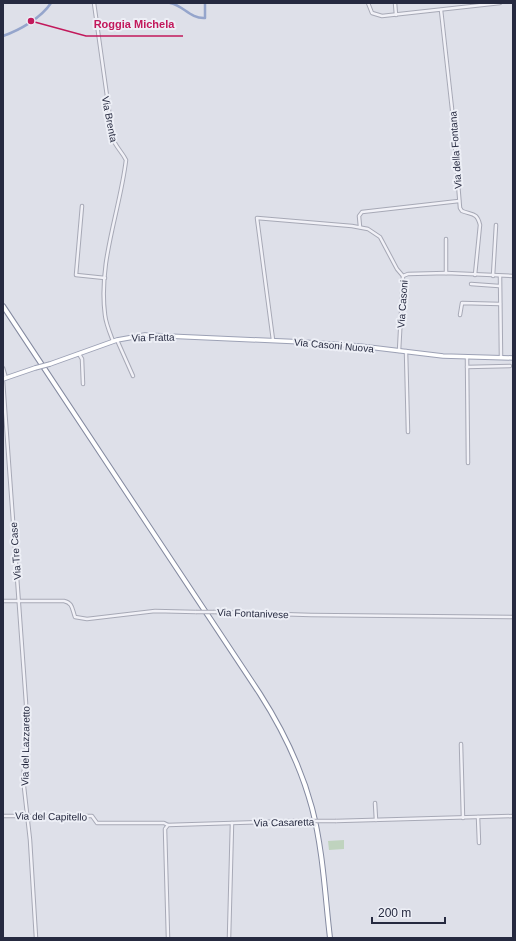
<svg xmlns="http://www.w3.org/2000/svg" width="516" height="941" font-family="Helvetica,sans-serif">
<style>
.garden{fill:#bfd3be}
.lines{fill:none;stroke-linecap:round;stroke-linejoin:round}
.canal{stroke:#95a5cc;stroke-width:2.5}
.minor-casing{stroke:#a7a9b6;stroke-width:4.5}
.major-casing{stroke:#9ca1b5;stroke-width:5.5}
.highway-casing{stroke:#848aa0;stroke-width:6}
.minor{stroke:#f1f1f7;stroke-width:2.5}
.major{stroke:#fff;stroke-width:3.5}
.highway{stroke:#fff;stroke-width:4}
.minor-bridge-casing{stroke:#a7a9b6;stroke-width:4.5;stroke-linecap:butt}
.major-bridge-casing{stroke:#9ca1b5;stroke-width:5.5;stroke-linecap:butt}
.minor-bridge{stroke:#f1f1f7;stroke-width:2.5}
.major-bridge{stroke:#fff;stroke-width:3.5}
.labels{text-anchor:middle;stroke-width:4;stroke-linejoin:round;paint-order:stroke}
.street-label{font-size:10px;fill:#262a40;stroke:#edeff6}
.leader{fill:none;stroke:#c2185b;stroke-width:1.5}
.callout-dot{fill:#c2185b;stroke:#edeff6;stroke-width:1.5}
.callout-label{font-size:11px;text-anchor:middle;font-weight:bold;fill:#c2185b;stroke:#edeff6;stroke-width:4;stroke-linejoin:round;paint-order:stroke}
</style>
<rect width="100%" height="100%" fill="#dee0e9"/>
<!-- garden -->
<polygon class="garden" points="344,840 344,849 329,850 328,841"/>
<g class="lines">
<!-- canal -->
<g class="canal">
<path d="M 170,3 C 183,5 190,19 205,18 L 205,3"/>
<path d="M 3,36 C 20,30 41,18 51,3"/>
</g>
<defs>
<g id="minor">
<path d="M 94,3 L 113,139 C 116,147 122,152 126,160 C 120,211 98,262 105,315 C 106,324 110,333 113,341"/>
<polyline points="368,3 372,13 382,16 500,3"/>
<polyline points="395,3 396,15"/>
<path d="M 441,10 L 452,109 L 460,208 L 462,211 C 472,215 477,212 480,225 L 475,275"/>
<polyline points="82,206 76,275 105,278"/>
<polyline points="360,227 359,216 362,212 459,201"/>
<polyline points="446,273 446,239"/>
<polyline points="493,276 496,225"/>
<polyline points="500,276 501,357"/>
<polyline points="471,284 499,286"/>
<polyline points="460,315 462,303 500,304"/>
<polyline points="117,340 133,376"/>
<polyline points="273,340 257,218 352,226 368,229 380,237 397,269 403,276"/>
<polyline points="399,351 403,276 408,274 446,273 513,276"/>
<polyline points="406,351 408,432"/>
<polyline points="79,354 82,359 83,384"/>
<polyline points="467,357 468,463"/>
<polyline points="467,367 510,366"/>
<polyline points="3,368 6,378"/>
<polyline points="3,381 26,703 26,752 23,778 30,840 36,938"/>
<path d="M 3,601 L 64,601 C 73,603 72,609 75,617 L 87,619 L 155,611 L 196,612"/>
<polyline points="214,612 311,615 513,617"/>
<polyline points="461,744 463,818"/>
<polyline points="375,803 376,820"/>
<polyline points="3,816 92,816 97,823 164,823 168,825"/>
<polyline points="478,817 479,843"/>
<polyline points="336,821 513,816"/>
<polyline points="168,938 165,829 168,825 293,821"/>
<polyline points="229,938 232,823"/>
</g>
<g id="major">
<polyline points="50,364 117,340 145,335 303,342 360,346 443,356 513,358"/>
<polyline points="3,379 35,368"/>
</g>
<path id="highway" d="M 3,306 L 260,694 C 283,730 301,767 312,808 C 323,850 325,895 330,938"/>
</defs>
<!-- minor casing -->
<use href="#minor" class="minor-casing"/>
<!-- major casing -->
<use href="#major" class="major-casing"/>
<!-- highway casing -->
<use href="#highway" class="highway-casing"/>
<!-- minor -->
<use href="#minor" class="minor"/>
<!-- major -->
<use href="#major" class="major"/>
<!-- highway -->
<use href="#highway" class="highway"/>
<defs>
<g id="minor-bridge">
<polyline points="196,612 214,612"/>
<polyline points="293,821 336,821"/>
</g>
<polyline id="major-bridge" points="35,368 50,364"/>
</defs>
<!-- minor-bridge casing -->
<use href="#minor-bridge" class="minor-bridge-casing"/>
<!-- major-bridge casing -->
<use href="#major-bridge" class="major-bridge-casing"/>
<!-- minor-bridge -->
<use href="#minor-bridge" class="minor-bridge"/>
<!-- major-bridge -->
<use href="#major-bridge" class="major-bridge"/>
</g>
<g class="labels">
<!-- street labels -->
<g class="street-label">
<text transform="translate(110 119) rotate(79)" y="4">Via Brenta</text>
<text transform="translate(455 150) rotate(-94)" y="4">Via della Fontana</text>
<text transform="translate(402 304) rotate(-86)" y="4">Via Casoni</text>
<text transform="translate(153 337) rotate(-1)" y="4">Via Fratta</text>
<text transform="translate(334 345) rotate(5)" y="4">Via Casoni Nuova</text>
<text transform="translate(15 551) rotate(-94)" y="4">Via Tre Case</text>
<text transform="translate(253 613) rotate(2)" y="4">Via Fontanivese</text>
<text transform="translate(25 746) rotate(-89)" y="4">Via del Lazzaretto</text>
<text transform="translate(51 816) rotate(1)" y="4">Via del Capitello</text>
<text transform="translate(284 822) rotate(-1)" y="4">Via Casaretta</text>
</g>
</g>
<!-- callouts -->
<path class="leader" d="M31 21L86 36H183"/>
<circle class="callout-dot" cx="31" cy="21" r="4"/>
<g class="callout-label">
<text x="134" y="28">Roggia Michela</text>
</g>
<!-- border -->
<rect width="516" height="941" fill="none" stroke="#262a40" stroke-width="8"/>
<!-- scale -->
<path d="M372 917v6h73v-6" fill="none" stroke="#262a40" stroke-width="2"/>
<text x="378" y="917" font-size="12" fill="#262a40" stroke="#edeff6" stroke-width="3" paint-order="stroke">200 m</text>
</svg>
